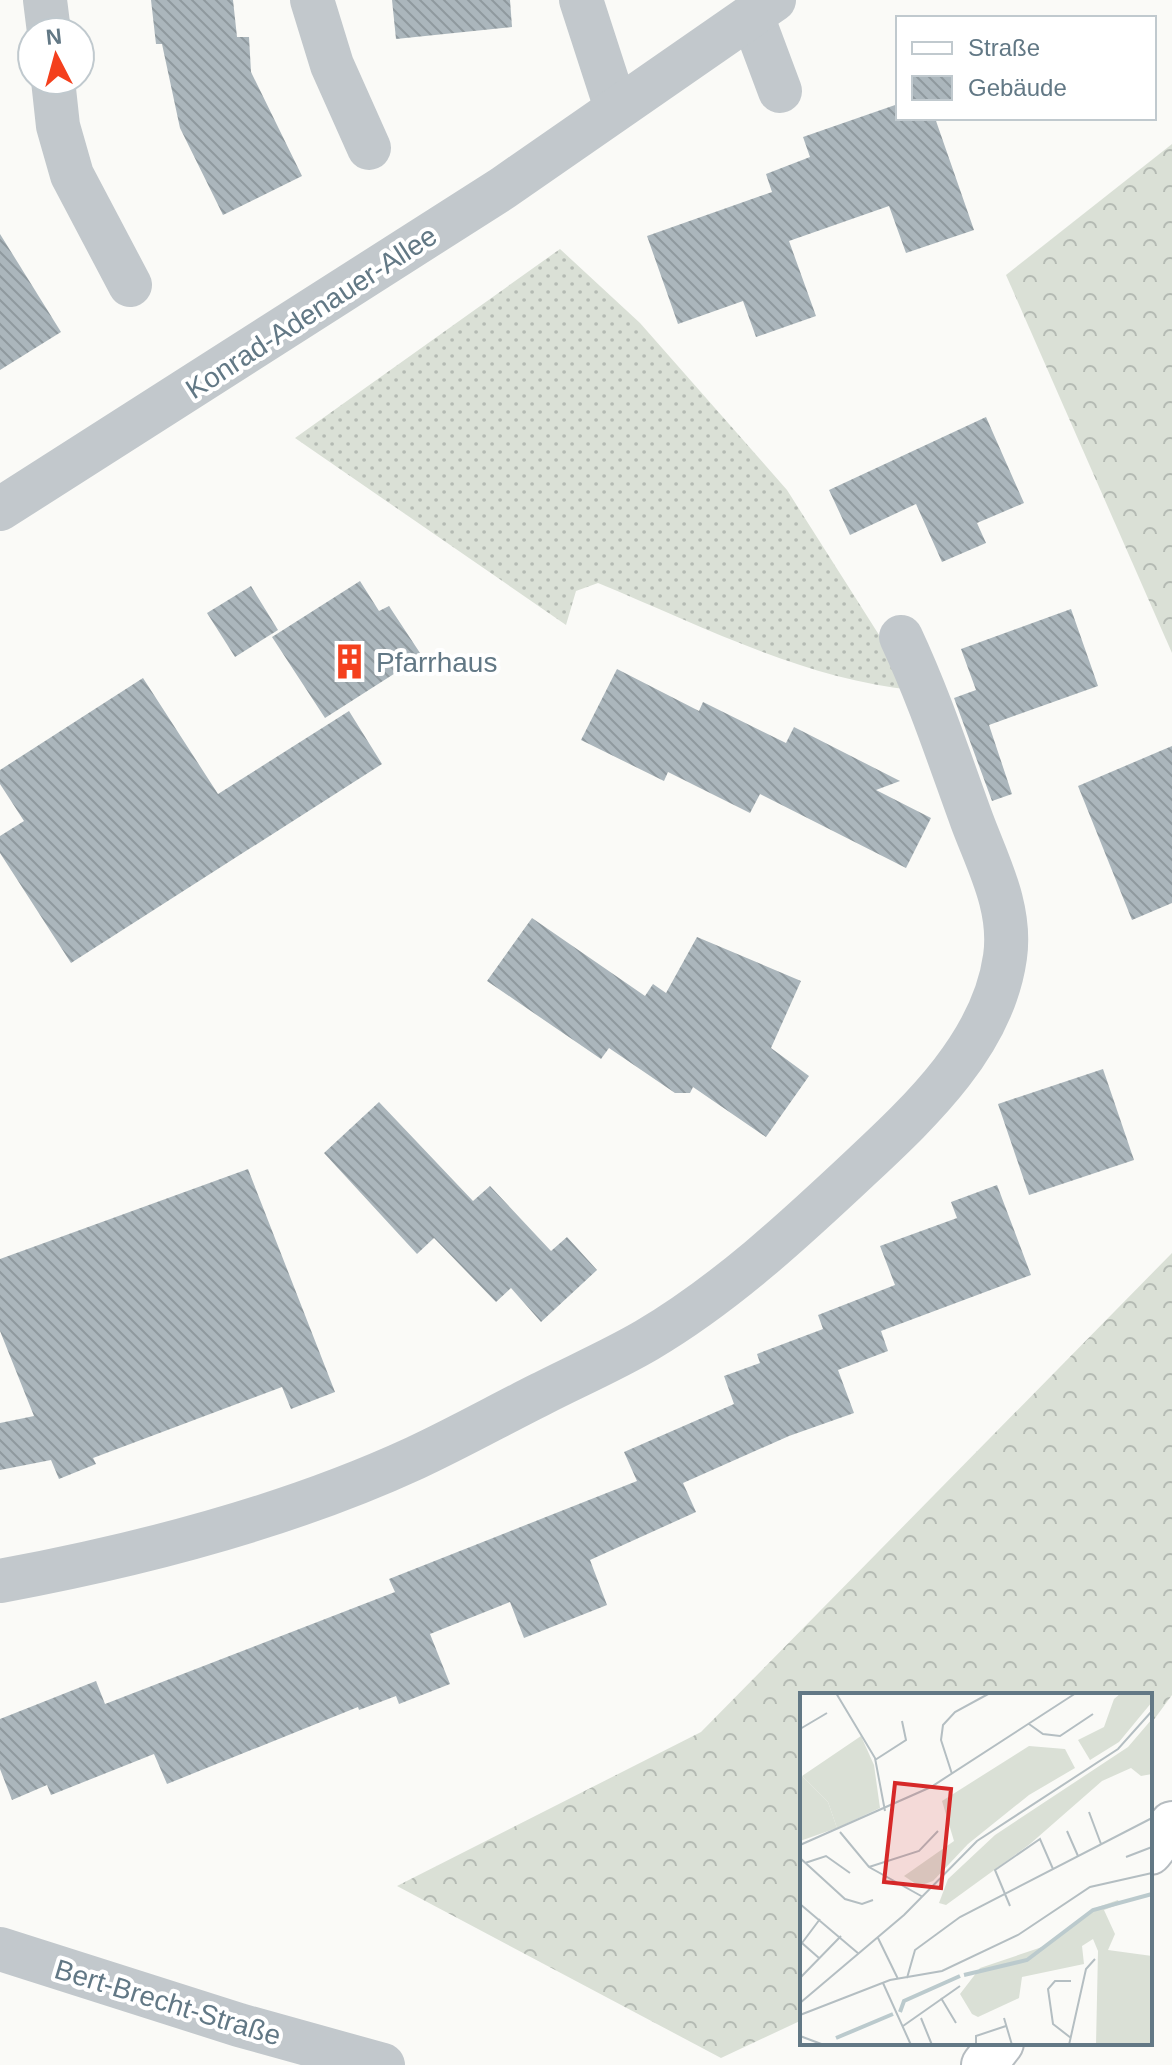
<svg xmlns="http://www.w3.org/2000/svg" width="1172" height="2065" font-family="Helvetica,sans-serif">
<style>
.grass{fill:url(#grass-dots)}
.forest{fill:url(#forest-crowns)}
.building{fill:url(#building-back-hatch)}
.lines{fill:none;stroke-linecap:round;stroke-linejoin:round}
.major-casing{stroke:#b6bcc0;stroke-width:48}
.minor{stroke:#c2c8cc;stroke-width:44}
.major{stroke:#fff;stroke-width:44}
.labels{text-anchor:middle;stroke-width:8;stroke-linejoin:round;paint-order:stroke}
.street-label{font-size:28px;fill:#627885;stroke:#fff}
.poi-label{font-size:28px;fill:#627885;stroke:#fff;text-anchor:start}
.inset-river{fill:none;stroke:#bbcacd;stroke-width:4}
.inset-road{fill:none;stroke:#b4bec2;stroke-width:2}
.view{fill:#d62828;fill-opacity:0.15;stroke:#d62828;stroke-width:4}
.inset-edge{fill:none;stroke:#627885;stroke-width:4}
</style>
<defs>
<pattern id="grass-dots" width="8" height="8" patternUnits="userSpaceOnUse" patternTransform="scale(2)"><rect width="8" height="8" fill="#dae0d6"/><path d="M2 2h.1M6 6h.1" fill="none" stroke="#b4bab3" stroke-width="1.8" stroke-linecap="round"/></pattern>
<pattern id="forest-crowns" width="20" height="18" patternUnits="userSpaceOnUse" patternTransform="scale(2)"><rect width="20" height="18" fill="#dae0d6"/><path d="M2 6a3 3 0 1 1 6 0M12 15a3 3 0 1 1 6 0" fill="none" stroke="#b4bab3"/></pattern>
<pattern id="building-back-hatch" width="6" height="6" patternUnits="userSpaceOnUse" patternTransform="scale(2)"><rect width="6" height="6" fill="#abb6bc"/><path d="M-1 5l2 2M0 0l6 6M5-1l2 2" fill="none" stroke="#8f999e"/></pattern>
</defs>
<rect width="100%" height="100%" fill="#fafaf7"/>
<!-- grass -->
<path class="grass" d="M 560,249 L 640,323 L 787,490 L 914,690 C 803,679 700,625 598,583 L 576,591 L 566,625 L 295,438 Z"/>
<!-- forest -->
<g class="forest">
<polygon points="1172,144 1172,653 1006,275"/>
<polygon points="1172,1253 1172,1695 1150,1725 1150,1695 802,1695 802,2020 721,2058 397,1886 701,1732"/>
</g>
<!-- building -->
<g class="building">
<polygon points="151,0 233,0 237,37 249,37 251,72 302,176 223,215 180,128 162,44 156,44"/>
<polygon points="392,0 510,0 512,27 396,39"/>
<polygon points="898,104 898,118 935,118 974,230 906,253 889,206 789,241 816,316 756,337 743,301 678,324 647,236 772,192 766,174 810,157 803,137"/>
<polygon points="0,234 61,332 0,370"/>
<polygon points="986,417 1024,503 977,523 986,543 942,562 916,504 850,535 829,490"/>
<polygon points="360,581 379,611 389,606 422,656 325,718 272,637"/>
<polygon points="251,586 278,630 235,657 207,613"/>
<polygon points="1071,609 1098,686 989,725 1012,794 992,801 954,698 976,690 961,649"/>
<polygon points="617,669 699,711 703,702 786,743 794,727 900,781 876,790 931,818 906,868 760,794 750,813 668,772 664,781 581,740"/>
<polygon points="143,678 218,794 349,711 382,764 71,963 0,853 0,836 24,821 0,784 0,770"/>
<polygon points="1172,746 1172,903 1132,920 1078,786"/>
<polygon points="532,918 645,996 653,984 666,993 697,937 801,981 771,1048 809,1076 766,1137 693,1087 690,1093 675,1093 609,1048 601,1059 487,981"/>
<polygon points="1103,1069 1134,1160 1029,1195 998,1104"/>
<polygon points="379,1102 473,1201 490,1186 551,1251 567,1237 597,1270 541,1322 511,1288 496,1302 434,1238 417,1254 324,1153"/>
<polygon points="248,1169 335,1392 291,1409 282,1387 93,1458 96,1464 59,1479 51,1460 0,1470 0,1423 34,1416 0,1331 0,1259"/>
<polygon points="997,1185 1031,1275 881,1331 888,1351 838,1370 854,1413 789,1436 683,1483 696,1512 590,1560 607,1605 524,1638 510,1602 430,1634 450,1684 399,1704 396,1696 359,1710 358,1707 167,1784 154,1754 51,1795 47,1785 12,1800 0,1769 0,1719 96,1681 105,1704 395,1592 389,1579 637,1481 624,1452 734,1404 724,1376 760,1363 757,1354 823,1329 818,1315 895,1285 880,1246 957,1218 951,1202"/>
</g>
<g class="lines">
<defs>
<g id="major">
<polyline points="1150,1852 1172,1824"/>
<polyline points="984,2065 1001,2043"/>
</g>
</defs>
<!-- major casing -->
<use href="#major" class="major-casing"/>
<!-- minor -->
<g class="minor">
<polyline points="45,0 49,32"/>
<polyline points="312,0 332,65 369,148"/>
<polyline points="581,0 616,108"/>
<polyline points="752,16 780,91"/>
<polyline points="53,80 58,126 72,175 130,285"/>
<polyline points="0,509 503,188 774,0"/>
<path d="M 0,1581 C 140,1555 285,1518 415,1458 C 458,1438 499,1415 541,1394 C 576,1376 613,1360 647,1340 C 725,1294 795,1229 861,1167 C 922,1110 993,1043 1005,957 C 1012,908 988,864 972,821 C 949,758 929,697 901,637"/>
<polyline points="0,1949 239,2025 383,2065"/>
</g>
<!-- major -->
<use href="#major" class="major"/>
</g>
<!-- icons -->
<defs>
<symbol id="building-bare" viewBox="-9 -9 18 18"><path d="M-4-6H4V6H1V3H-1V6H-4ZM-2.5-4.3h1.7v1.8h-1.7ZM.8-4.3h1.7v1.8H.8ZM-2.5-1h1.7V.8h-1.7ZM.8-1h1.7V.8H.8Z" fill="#f4401d" stroke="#fff" stroke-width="2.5" paint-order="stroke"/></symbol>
</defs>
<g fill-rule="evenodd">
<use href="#building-bare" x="324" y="636" width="51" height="51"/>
</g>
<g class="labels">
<!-- street labels -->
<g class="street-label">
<text transform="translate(311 312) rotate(-33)" y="10">Konrad-Adenauer-Allee</text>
<text transform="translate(168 2002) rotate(17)" y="10">Bert-Brecht-Straße</text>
</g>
<!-- poi labels -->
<g class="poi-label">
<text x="376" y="672">Pfarrhaus</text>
</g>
</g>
<!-- overview -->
<g transform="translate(800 1693)">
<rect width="352" height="352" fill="#fafaf7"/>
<path d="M 61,43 L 74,72 L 80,115 L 37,135 L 28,109 L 2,83 ZM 318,207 L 320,211 L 304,217 L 315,241 L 308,257 L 352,263 L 352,352 L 296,352 L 298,258 L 293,246 L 282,253 L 284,271 L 222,284 L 219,305 L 178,324 L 172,321 L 160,301 L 180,275 L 245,253 L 298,214 Z" fill="#dae0d6"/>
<path d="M 321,0 L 352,0 L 352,9 L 319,49 L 290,67 L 278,47 L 304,34 L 314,6 ZM 352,26 L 352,81 L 341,83 L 331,75 L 302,88 L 230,151 L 146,212 L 139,210 L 148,186 L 195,142 L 328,54 ZM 229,53 L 265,56 L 275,75 L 229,102 L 168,151 L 133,188 L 119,193 L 104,183 L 154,148 L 142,108 ZM 2,83 L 28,109 L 37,135 L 0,148 Z" fill="#dae0d6"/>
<path class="inset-river" d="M 164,282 L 227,267 L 293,217 L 352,201M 100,319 L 104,308 L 160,283M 36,345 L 93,321"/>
<path class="inset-road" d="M 36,0 L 75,65 L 85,118M 229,31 L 243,41 L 260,43 L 293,21M 0,36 L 27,20M 75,67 L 106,47 L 102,28M 152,81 L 141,47 L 143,32 L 155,19 L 190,0M 289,119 L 301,151M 267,138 L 278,163M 40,139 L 69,174 L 123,204M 0,152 L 131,94 L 276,0M 326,164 L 352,154M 0,165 L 45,206 L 62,211 L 73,207M 5,170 L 26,163 L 50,180M 69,174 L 119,158 L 138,138M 0,211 L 59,261M 210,213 L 195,177 L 240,146 L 253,176M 78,245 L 98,286M 19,265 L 2,250 L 20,226M 0,285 L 41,243M 107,285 L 115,257 L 160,224 L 352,125M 83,290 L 111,352M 141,305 L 156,330M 0,310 L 104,222 L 177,148 L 318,56 L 352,18M 0,322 L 90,287 L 142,278 L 218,242 L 290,194 L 352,180M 121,325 L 132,352M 204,325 L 212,352M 103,333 L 160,293M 0,343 L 24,352M 271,345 L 253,331 L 248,296 L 255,288 L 271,288M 176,352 L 176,343 L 206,333M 269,352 L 286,276 L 295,266"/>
<path class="view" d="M 95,90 L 151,96 L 141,195 L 84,189 Z"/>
<rect width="352" height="352" class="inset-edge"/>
</g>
<!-- legend -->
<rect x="896" y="16" width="260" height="104" fill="#ffffff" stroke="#c0c9ce" stroke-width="2"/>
<rect x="912" y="42" width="40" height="12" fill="#ffffff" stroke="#c0c9ce" stroke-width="2"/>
<text x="968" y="56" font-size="24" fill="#627885">Straße</text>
<rect x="912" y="76" width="40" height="24" fill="url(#building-back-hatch)" stroke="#c0c9ce" stroke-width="2"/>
<text x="968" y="96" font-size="24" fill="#627885">Gebäude</text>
<!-- north arrow -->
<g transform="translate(56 56) rotate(354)"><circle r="38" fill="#ffffff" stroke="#c0c9ce" stroke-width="2"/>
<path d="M0-6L14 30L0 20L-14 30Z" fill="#f4401d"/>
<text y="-12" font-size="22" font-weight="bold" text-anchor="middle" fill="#627885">N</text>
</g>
</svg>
